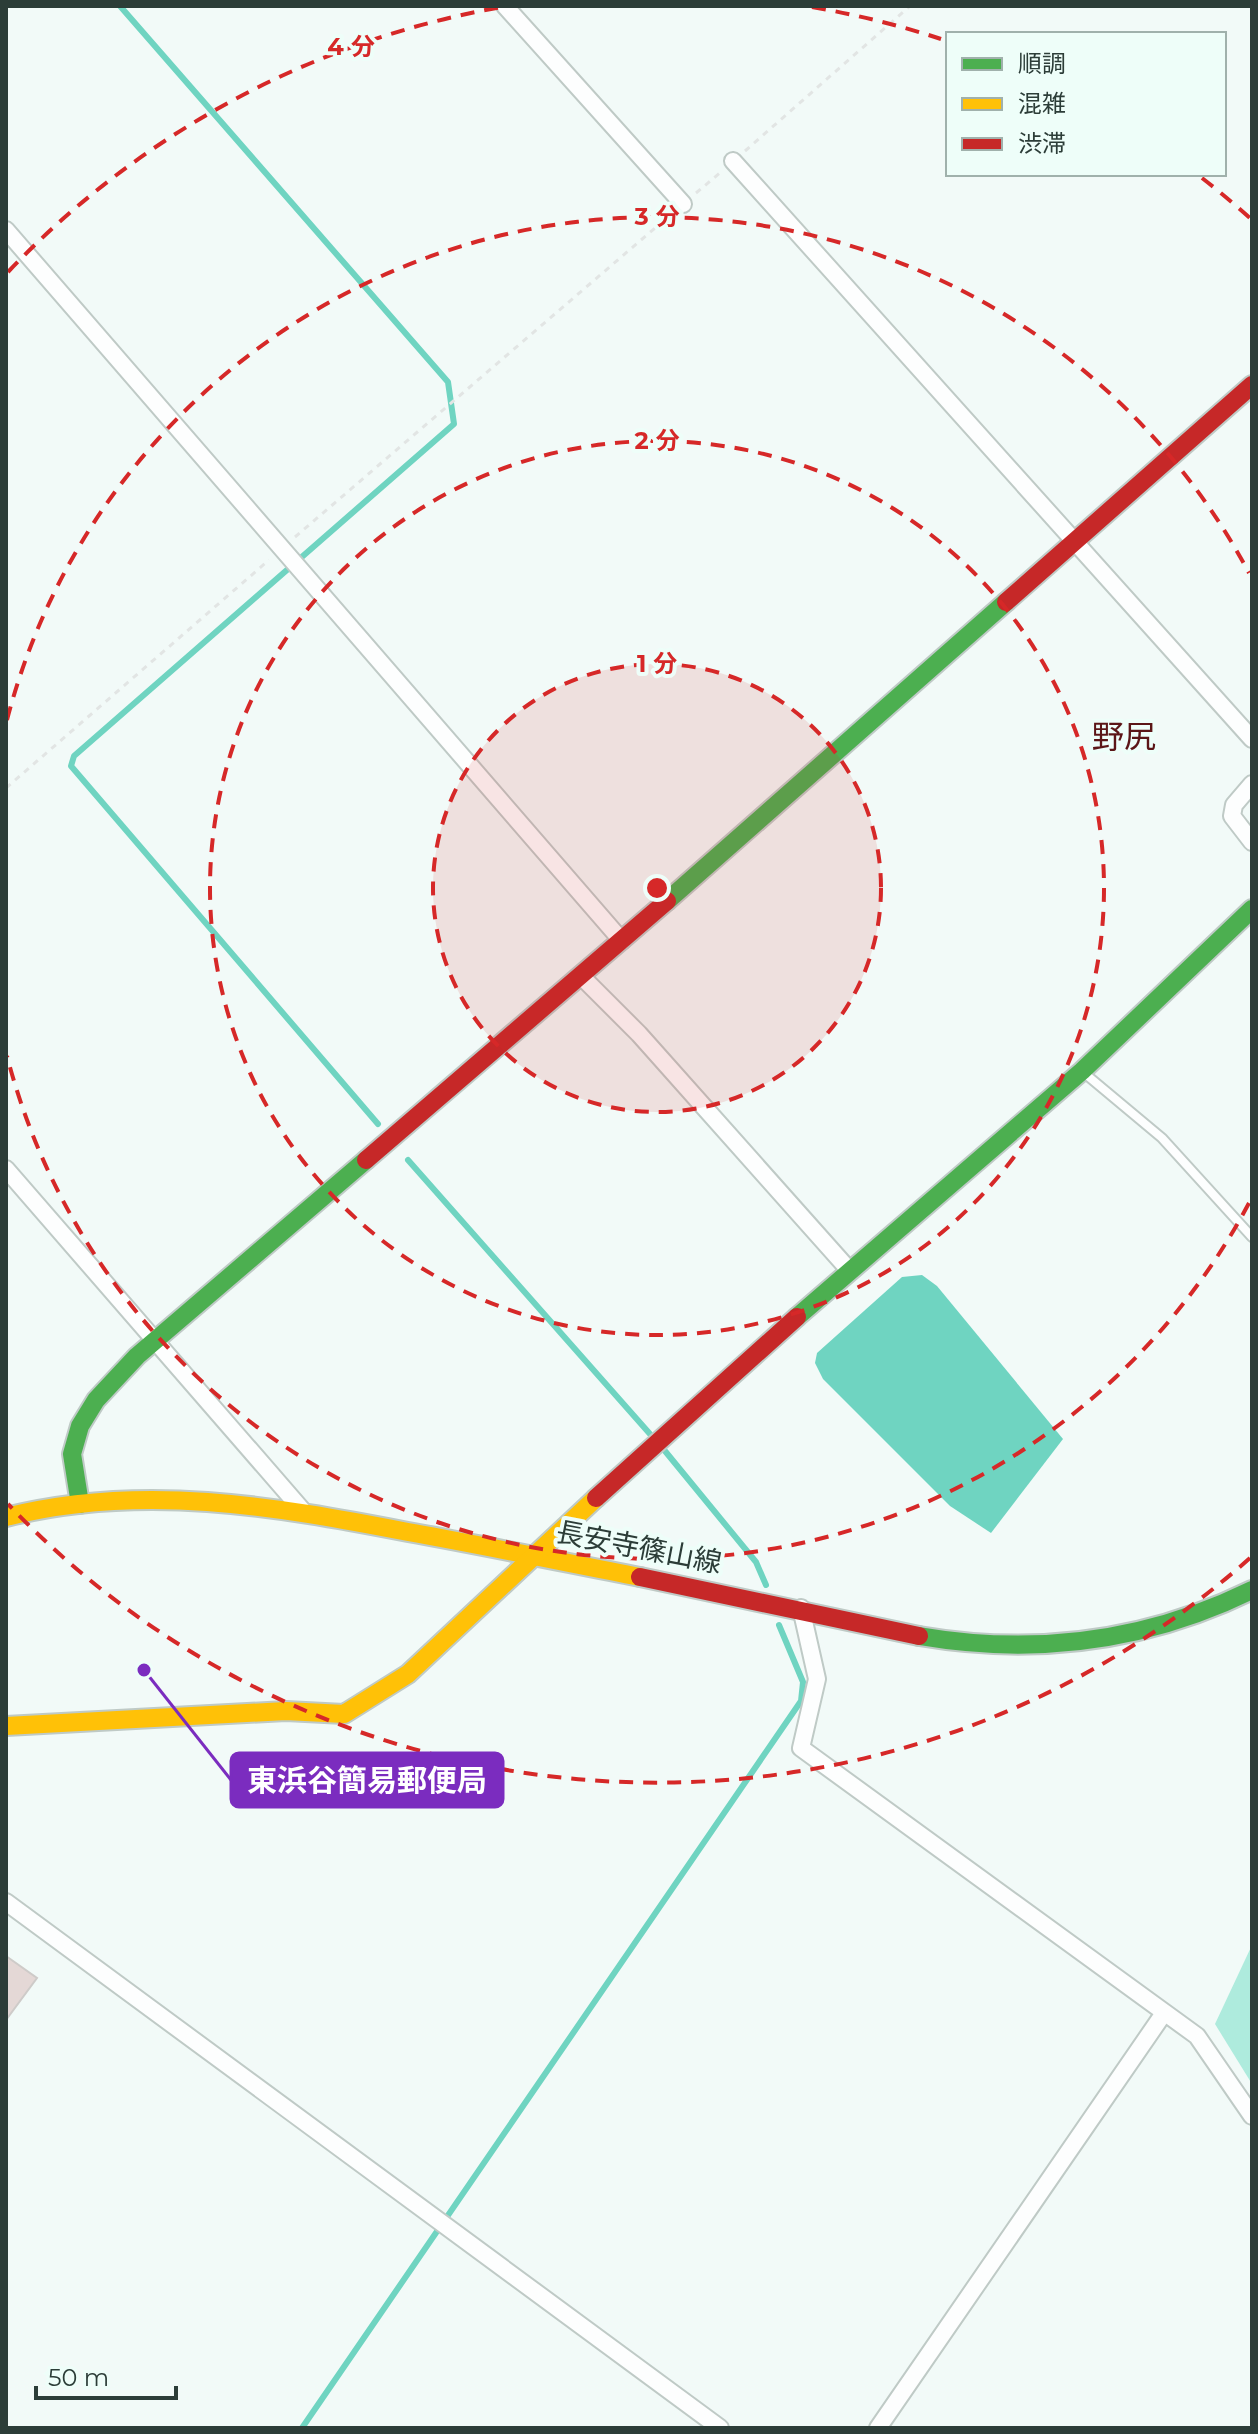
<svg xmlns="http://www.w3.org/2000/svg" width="1258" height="2434" font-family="Montserrat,'Noto Sans JP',sans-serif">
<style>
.green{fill:#aeebdd}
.water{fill:#6fd4c1}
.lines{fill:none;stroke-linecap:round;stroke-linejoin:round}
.stream{stroke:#6fd4c1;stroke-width:6}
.building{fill:#e4d8d6;stroke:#cecbc9;stroke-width:2}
.lane-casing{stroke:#bfcac6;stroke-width:12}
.street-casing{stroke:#bfcac6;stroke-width:20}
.fast-casing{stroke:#bfcac6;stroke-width:22}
.slow-casing{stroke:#bfcac6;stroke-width:22}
.jam-casing{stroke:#bfcac6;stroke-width:22}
.path{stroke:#e2e5e4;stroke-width:3;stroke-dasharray:6 6;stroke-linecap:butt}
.lane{stroke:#fdfefe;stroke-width:8}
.street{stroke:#fdfefe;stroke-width:16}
.fast{stroke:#4caf50;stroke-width:18}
.slow{stroke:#ffc107;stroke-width:18}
.jam{stroke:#c62828;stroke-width:18}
.ring{fill:none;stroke:#d62828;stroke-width:4;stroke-dasharray:14 10}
.labels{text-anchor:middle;stroke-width:8;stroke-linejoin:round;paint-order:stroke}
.street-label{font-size:28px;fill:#2c3d38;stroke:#eefef9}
.quarter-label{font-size:32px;fill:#5b1617;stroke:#eefef9}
.centre{fill:#d62828;stroke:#eefef9;stroke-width:4}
.ring-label{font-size:24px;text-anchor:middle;font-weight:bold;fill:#d62828;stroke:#eefef9;stroke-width:8;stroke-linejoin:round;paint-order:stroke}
.leader{fill:none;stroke:#7b2cbf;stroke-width:3}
.callout-dot{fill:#7b2cbf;stroke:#eefef9;stroke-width:3}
.callout{fill:#7b2cbf;stroke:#7b2cbf;stroke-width:3}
.callout-label{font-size:30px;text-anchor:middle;font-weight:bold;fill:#fff}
</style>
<rect width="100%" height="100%" fill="#f2faf8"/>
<!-- green -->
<polygon class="green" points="1252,1945 1252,2084 1215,2024"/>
<!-- water -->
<polygon class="water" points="922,1275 937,1286 1063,1439 991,1533 950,1506 823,1379 815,1363 817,1353 902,1277"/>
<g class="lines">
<!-- stream -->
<g class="stream">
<polyline points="120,6 448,382 454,424 74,756 71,766 378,1124"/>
<polyline points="408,1160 650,1434"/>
<polyline points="665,1451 756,1562 766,1585"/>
<polyline points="302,2428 801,1701 803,1682 779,1625"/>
</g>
</g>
<!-- building -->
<polygon class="building" points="6,1956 37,1978 6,2020"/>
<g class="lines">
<defs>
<polyline id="lane" points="1083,1072 1162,1138 1252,1237"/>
<g id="street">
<polyline points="505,6 683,204"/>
<polyline points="733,161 1252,739"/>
<polyline points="6,230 622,941"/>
<polyline points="1252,784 1234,805 1232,816 1252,842"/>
<polyline points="581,976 639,1034 850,1271"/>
<polyline points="6,1169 303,1511"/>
<polyline points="801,1608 817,1679 801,1748 1197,2036 1252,2116"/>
<polyline points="6,1902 720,2428"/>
<polyline points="878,2428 1164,2013"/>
</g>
<g id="fast">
<polyline points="667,901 1006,602"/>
<polyline points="797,1317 1082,1071 1252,909"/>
<polyline points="80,1504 72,1454 80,1426 96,1400 137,1356 366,1160"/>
<path d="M 919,1636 C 1036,1656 1146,1642 1252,1590"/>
</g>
<g id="slow">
<path d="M 6,1517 C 141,1483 274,1506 408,1532 C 486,1546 563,1562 640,1577"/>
<polyline points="6,1726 286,1711 344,1714 408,1674 596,1498"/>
</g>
<g id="jam">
<polyline points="1006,602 1252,385"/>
<polyline points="366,1160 667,901"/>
<polyline points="596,1498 797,1317"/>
<polyline points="640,1577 919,1636"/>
</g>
</defs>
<!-- lane casing -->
<use href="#lane" class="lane-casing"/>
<!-- street casing -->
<use href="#street" class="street-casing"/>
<!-- fast casing -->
<use href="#fast" class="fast-casing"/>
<!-- slow casing -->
<use href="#slow" class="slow-casing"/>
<!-- jam casing -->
<use href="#jam" class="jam-casing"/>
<!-- path -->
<g class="path">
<polyline points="745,151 910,6"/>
<polyline points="696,193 721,172"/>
<polyline points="295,537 669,216"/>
<polyline points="6,788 269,560"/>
</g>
<!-- lane -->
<use href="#lane" class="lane"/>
<!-- street -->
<use href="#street" class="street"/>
<!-- fast -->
<use href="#fast" class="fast"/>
<!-- slow -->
<use href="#slow" class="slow"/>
<!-- jam -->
<use href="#jam" class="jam"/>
</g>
<!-- distance rings -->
<circle cx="657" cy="888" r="224" fill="#d62828" fill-opacity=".12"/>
<g class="ring">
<circle cx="657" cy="888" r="224"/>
<circle cx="657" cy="888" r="447"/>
<path d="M1249 1203A671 671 0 0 1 7 1056M7 720A671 671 0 0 1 1249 573"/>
<path d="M1250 1558A895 895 0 0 1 8 1504M8 272A895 895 0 0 1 502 7M812 7A895 895 0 0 1 941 39M1202 178A895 895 0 0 1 1250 218"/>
</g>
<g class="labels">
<!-- street labels -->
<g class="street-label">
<text transform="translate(639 1547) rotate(11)" y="10">長安寺篠山線</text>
</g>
<!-- quarter labels -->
<g class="quarter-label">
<text x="1124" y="748">野尻</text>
</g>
</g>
<circle cx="657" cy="888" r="12" class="centre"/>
<g class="ring-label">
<text x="351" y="55">4 分</text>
<text x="657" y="225">3 分</text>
<text x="657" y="449">2 分</text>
<text x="657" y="672">1 分</text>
</g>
<!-- callouts -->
<path class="leader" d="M144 1670L231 1780"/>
<circle class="callout-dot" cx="144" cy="1670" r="8"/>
<rect class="callout" x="231" y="1753" width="272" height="54" rx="8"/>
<g class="callout-label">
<text x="367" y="1791">東浜谷簡易郵便局</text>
</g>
<!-- border -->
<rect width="1258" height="2434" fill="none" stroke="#2c3d38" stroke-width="16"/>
<!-- legend -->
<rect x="946" y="32" width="280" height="144" fill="#eefef9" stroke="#a0b1ac" stroke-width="2"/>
<rect x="962" y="58" width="40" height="12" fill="#4caf50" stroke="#a0b1ac" stroke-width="2"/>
<text x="1018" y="72" font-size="24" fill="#2c3d38">順調</text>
<rect x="962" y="98" width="40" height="12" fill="#ffc107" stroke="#a0b1ac" stroke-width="2"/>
<text x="1018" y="112" font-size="24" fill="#2c3d38">混雑</text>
<rect x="962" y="138" width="40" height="12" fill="#c62828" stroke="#a0b1ac" stroke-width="2"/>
<text x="1018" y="152" font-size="24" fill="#2c3d38">渋滞</text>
<!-- scale -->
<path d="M36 2386v12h140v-12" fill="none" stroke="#2c3d38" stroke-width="4"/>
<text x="48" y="2386" font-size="24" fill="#2c3d38" stroke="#eefef9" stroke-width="6" paint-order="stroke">50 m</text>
</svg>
